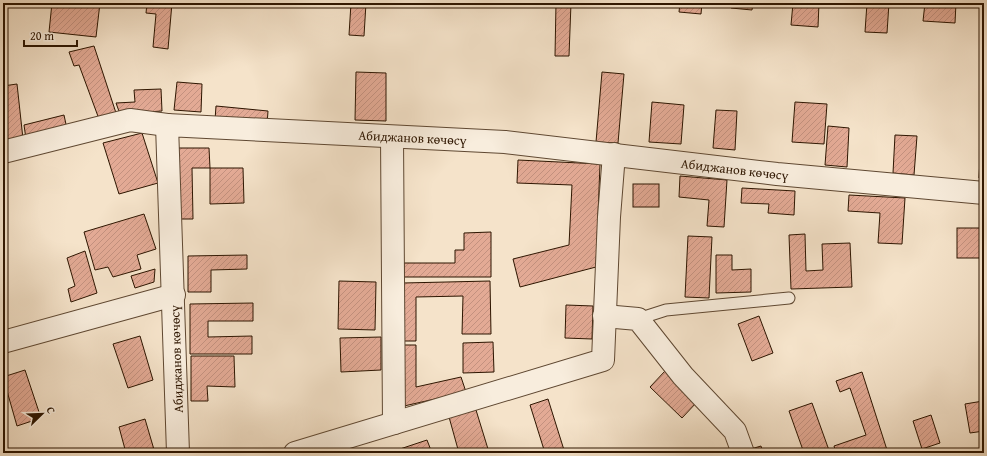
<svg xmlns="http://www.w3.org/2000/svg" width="987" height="456" font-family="'Gentium Book Plus',serif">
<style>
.building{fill:url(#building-hatch);stroke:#2d1500}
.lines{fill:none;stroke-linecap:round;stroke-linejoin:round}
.service-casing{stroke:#5f4832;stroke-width:13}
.minor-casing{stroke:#5f4832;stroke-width:24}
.service{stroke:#f8eddd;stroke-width:11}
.minor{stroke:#f8eddd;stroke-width:22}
.labels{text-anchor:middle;stroke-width:3;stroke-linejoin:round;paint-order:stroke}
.street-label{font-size:13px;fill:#2d1500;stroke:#f8eddd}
</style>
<defs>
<pattern id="building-hatch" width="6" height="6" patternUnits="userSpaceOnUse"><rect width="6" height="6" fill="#e3aa95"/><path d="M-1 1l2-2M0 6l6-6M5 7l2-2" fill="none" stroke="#c3917f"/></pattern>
</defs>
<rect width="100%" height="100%" fill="#f5e3ca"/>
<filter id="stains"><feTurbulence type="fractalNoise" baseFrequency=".005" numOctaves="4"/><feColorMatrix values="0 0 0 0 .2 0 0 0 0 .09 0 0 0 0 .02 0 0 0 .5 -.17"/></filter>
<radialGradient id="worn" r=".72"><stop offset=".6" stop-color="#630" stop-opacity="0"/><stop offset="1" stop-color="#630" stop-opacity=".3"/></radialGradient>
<!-- building -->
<g class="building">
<polygon points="52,3 100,3 96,37 49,32"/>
<polygon points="147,3 172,3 168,49 153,47 156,14 146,13"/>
<polygon points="351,3 366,3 364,36 349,35"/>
<polygon points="412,3 433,3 433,6"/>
<polygon points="556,3 571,3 569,56 555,56"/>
<polygon points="680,3 702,3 701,14 679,12"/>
<polygon points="731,3 753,3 752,10 731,8"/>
<polygon points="793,3 819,3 818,27 791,25"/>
<polygon points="867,3 889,3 887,33 865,32"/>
<polygon points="925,3 956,3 955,23 923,21"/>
<polygon points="94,46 117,116 99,119 79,65 74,66 69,52"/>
<polygon points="356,72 386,73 386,121 355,120"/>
<polygon points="602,72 624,74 618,143 596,142"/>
<polygon points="177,82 202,84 201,112 174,110"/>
<polygon points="17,84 23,139 3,145 3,86"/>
<polygon points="161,89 162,111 120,114 116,103 135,102 134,90"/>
<polygon points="652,102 684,105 681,144 649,142"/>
<polygon points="795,102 827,104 824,144 792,142"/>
<polygon points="216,106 268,111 267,125 215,120"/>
<polygon points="716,110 737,111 735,150 713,148"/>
<polygon points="64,115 67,129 26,139 24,125"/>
<polygon points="828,126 849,128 847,167 825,165"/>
<polygon points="142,133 158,183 119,194 103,143"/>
<polygon points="895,135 917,136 914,175 893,173"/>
<polygon points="981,140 984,140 984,179 979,178"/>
<polygon points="178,148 209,148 210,168 192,168 193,219 179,219"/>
<polygon points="518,160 600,164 596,267 520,287 513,259 569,245 572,185 517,183"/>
<polygon points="210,168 243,168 244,203 210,204"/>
<polygon points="680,176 727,180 724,227 707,226 709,200 679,197"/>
<rect x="633" y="184" width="26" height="23"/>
<polygon points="742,188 795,191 794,215 768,213 769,204 741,203"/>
<polygon points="849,195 905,198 902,244 878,243 880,213 848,211"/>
<polygon points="144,214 156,249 137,255 141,269 113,277 108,267 95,270 84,232"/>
<rect x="957" y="228" width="27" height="30"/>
<polygon points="3,231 7,243 3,244"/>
<polygon points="491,232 491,277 404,277 404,263 455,263 455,250 464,250 464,233"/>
<polygon points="805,234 806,271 823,270 822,244 850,243 852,287 791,289 789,235"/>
<polygon points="688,236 712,237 709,298 685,297"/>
<polygon points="85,251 97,293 71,302 68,289 75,286 67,258"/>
<polygon points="247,255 247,269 211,270 211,292 188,292 188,256"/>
<polygon points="716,255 732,255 732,270 751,269 751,292 716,293"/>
<polygon points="155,269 154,282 135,288 131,276"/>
<polygon points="339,281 376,282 375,330 338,329"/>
<polygon points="490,281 491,334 462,334 463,296 416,297 416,341 403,341 403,283"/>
<polygon points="253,303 253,321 208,321 208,337 252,336 252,354 190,354 190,304"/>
<polygon points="566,305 593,306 592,339 565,338"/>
<polygon points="759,316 773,353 752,361 738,324"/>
<polygon points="140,336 153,380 128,388 113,344"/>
<polygon points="381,337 381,370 341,372 340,338"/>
<polygon points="493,342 494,372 463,373 463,343"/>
<polygon points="403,345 416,345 416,387 461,377 466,392 404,406"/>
<polygon points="191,356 234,356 235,387 207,386 208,401 191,401"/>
<polygon points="25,370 41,418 17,426 3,377"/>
<polygon points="665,371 697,402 682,418 650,387"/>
<polygon points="862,372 888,453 836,453 834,446 866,435 850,388 840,392 836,381"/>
<polygon points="548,399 564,450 553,453 545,453 530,405"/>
<polygon points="983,401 984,431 970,433 965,404"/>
<polygon points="812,403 830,453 804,453 789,411"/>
<polygon points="476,410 488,449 473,453 459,453 449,417"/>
<polygon points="931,415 940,443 922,449 913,421"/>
<polygon points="145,419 155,453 126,453 119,427"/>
<polygon points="427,440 432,453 392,453 391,452"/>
<polygon points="761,446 763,453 752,453 751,449"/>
</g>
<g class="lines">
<defs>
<polyline id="service" points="638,319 666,310 789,298"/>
<g id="minor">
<polyline points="392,137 394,423"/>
<polyline points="3,152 130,120 167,125"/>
<polyline points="604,316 638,319 683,376 735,431 743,453"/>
<polyline points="3,342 174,295"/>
<path id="s1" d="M 178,453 L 167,125 L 505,142 L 777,174 L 984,193"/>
<polyline points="295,453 603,360 609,217 614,154"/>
</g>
</defs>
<!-- service casing -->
<use href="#service" class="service-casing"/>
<!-- minor casing -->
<use href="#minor" class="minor-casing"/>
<!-- service -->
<use href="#service" class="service"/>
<!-- minor -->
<use href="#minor" class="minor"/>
</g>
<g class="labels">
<!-- street labels -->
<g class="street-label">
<text dy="5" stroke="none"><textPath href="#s1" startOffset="574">Абиджанов көчөсү</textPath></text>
<text dy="5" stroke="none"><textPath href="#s1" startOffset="898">Абиджанов көчөсү</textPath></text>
<text transform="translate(176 359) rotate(-92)" y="5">Абиджанов көчөсү</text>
</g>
</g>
<!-- margin -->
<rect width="987" height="456" fill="none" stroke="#f5e3ca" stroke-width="16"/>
<rect x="4" y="4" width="979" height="448" fill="none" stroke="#2d1500" stroke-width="2"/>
<rect x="8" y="8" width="971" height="440" fill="none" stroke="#2d1500"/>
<!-- north arrow -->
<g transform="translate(42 414) rotate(67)" stroke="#f8eddd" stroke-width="3" paint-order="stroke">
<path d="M0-3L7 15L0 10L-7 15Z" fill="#2d1500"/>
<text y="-6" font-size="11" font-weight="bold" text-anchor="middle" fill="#2d1500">С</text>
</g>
<!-- scale -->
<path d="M24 40v6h53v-6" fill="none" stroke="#2d1500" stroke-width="2"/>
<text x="30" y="40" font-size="12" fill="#2d1500" stroke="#f8eddd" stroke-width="3" paint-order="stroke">20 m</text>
<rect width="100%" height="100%" filter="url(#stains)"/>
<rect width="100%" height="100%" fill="url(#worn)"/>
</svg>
